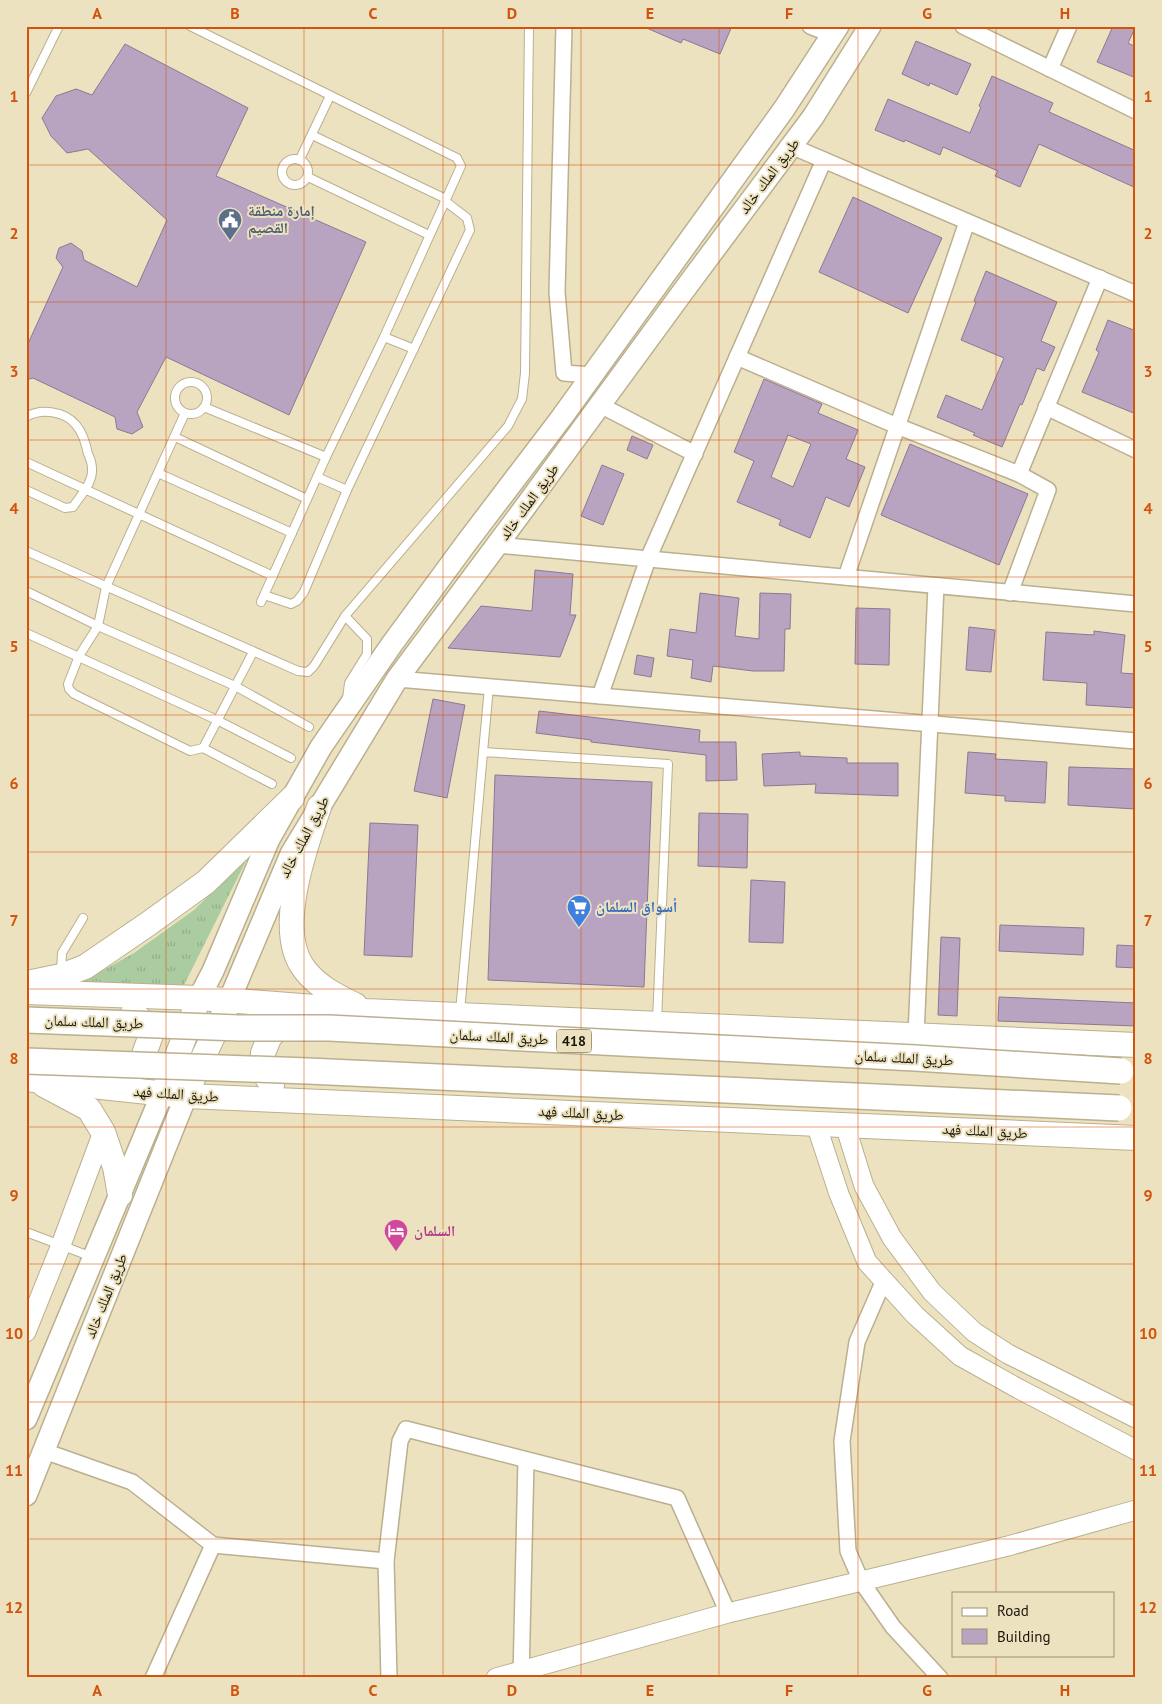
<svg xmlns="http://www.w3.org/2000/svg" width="1162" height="1704" font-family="'PT Sans','Noto Naskh Arabic',sans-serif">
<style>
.grass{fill:url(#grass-tufts)}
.building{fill:#b8a4c1;stroke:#8c7894;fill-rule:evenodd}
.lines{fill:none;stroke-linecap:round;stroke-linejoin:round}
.service-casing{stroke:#bab08f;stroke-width:10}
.minor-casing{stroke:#bab08f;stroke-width:18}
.tertiary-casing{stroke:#bab08f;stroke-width:21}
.secondary-casing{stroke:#bab08f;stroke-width:24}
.primary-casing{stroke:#bab08f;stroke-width:26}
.service{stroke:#fff;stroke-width:8}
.minor{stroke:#fff;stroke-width:15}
.tertiary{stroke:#fff;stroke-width:19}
.secondary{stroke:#fff;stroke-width:21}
.primary{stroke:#fff;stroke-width:24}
.trunk-bridge-casing{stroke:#bab08f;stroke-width:28;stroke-linecap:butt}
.trunk-bridge{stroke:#fff;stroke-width:25}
.grid{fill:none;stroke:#d3520c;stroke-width:1;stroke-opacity:0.55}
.labels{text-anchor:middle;stroke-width:4;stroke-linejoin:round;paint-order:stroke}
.shield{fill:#ece2c0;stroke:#595441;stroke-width:1}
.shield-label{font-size:14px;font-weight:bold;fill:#1a170a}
.street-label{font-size:15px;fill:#1a170a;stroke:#ece2c0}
.service-label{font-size:15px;font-weight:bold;fill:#4e5e75;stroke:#ece2c0;text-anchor:start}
.shop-label{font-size:15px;font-weight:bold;fill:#366cbe;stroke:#ece2c0;text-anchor:start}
.hotel-label{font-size:15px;font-weight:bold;fill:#b23c85;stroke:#ece2c0;text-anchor:start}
.neatline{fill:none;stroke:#d3520c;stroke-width:2}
.grid-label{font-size:16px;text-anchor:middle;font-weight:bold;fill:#d3520c}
</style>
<defs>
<pattern id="grass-tufts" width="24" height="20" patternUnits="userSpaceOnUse" patternTransform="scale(1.25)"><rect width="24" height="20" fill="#abcba1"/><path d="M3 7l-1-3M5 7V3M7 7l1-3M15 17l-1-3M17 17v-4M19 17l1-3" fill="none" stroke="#93ae89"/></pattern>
</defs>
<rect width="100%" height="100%" fill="#ece2c0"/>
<!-- grass -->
<polygon class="grass" points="248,857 184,985 80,983 134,953 194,910"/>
<!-- building -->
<g class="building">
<polygon points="642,26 732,26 720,54 683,39 681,43"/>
<polygon points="1113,26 1136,26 1128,43 1136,47 1136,78 1097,62"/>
<polygon points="916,41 971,64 957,95 930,83 929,86 902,74"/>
<polygon points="125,44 248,108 216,176 366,242 289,415 166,357 137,412 143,427 132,434 117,429 115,417 33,378 26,380 26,348 63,267 56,258 59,248 71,243 82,251 84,260 137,287 167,220 88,149 67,153 51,136 42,118 56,96 76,89 92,95"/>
<polygon points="992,76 1053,103 1049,112 1136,151 1136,188 1039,144 1020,187 995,176 998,171 943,147 940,155 905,140 904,142 875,130 888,99 970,133 981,107 979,106"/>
<polygon points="853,197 942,238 908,313 819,272"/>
<polygon points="986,271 1057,302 1041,341 1055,347 1044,371 1037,368 1022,405 1020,404 1002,447 973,435 975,433 937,417 946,395 982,410 1004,358 961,340 976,302 974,301"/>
<polygon points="1108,320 1136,331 1136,414 1082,392 1099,352 1096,350"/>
<path d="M 764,379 L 822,404 L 818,413 L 858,430 L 846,459 L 865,467 L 849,507 L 826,497 L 810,538 L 779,525 L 781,520 L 737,502 L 754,461 L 734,452 ZM 788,435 L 811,444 L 793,487 L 771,477 Z"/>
<polygon points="632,436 653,445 647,459 627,450"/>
<polygon points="910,444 1028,494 999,565 881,515"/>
<polygon points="602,465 624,474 603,525 581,516"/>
<polygon points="535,570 573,574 570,615 576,615 560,657 448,648 481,606 532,611"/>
<polygon points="700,593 739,598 735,636 759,639 760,593 791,594 790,629 785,629 784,671 753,671 713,666 711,682 691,678 693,660 667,656 670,629 696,633"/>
<polygon points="856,608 890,609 889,665 855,664"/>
<polygon points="969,627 995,630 991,672 966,670"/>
<polygon points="1094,631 1125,635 1121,673 1136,674 1136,708 1086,705 1087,683 1043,680 1046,632 1094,635"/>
<polygon points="637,655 654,658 651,677 634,674"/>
<polygon points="433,699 465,705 447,798 414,791"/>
<polygon points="539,711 700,730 699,742 736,742 737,780 706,781 706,755 591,742 591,740 536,733"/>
<polygon points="800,752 800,756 847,758 847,763 898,763 898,796 815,793 816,784 764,786 762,754"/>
<polygon points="968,752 996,754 995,759 1047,762 1045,803 1005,801 1005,796 965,793"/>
<polygon points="1069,767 1136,769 1136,809 1068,805"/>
<polygon points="495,775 652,782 644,987 488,980"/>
<polygon points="699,813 748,814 747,868 698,866"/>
<polygon points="370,823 418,825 412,957 364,955"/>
<polygon points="751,880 785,882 783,943 749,942"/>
<polygon points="1000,925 1084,928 1083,955 999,951"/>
<polygon points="941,937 960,938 957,1016 938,1015"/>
<polygon points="1117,945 1136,946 1136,968 1116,967"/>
<polygon points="999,997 1136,1003 1136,1026 998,1021"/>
</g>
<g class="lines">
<defs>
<g id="service">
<polyline points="190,26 457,158 461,166 384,337 326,457 204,407"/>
<polyline points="26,93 59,26"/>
<polyline points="312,135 446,199"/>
<circle cx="295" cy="172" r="13"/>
<polyline points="300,159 330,96"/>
<polyline points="308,177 429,235"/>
<polyline points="384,337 414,349"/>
<circle cx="191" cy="398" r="16"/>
<polyline points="185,413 106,587 98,626 79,656 68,684 69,689 74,694 190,751 203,748 253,652"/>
<path d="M 26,417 C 41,408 65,411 76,425 C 83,433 86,444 88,454 C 90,458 92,464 92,469 C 93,483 80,496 73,507 L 65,508 L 26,490"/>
<polyline points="175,437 307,499"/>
<polyline points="26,462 273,576"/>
<polyline points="158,473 292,533"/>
<polyline points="317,477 347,490"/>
<polyline points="26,551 298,671 308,672 314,666 345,616 367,639 367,654 349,683 347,699"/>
<polyline points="26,591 98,626 235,686 309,727"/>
<polyline points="264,595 291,604 297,601 304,592 347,490 470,230 467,218 445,201"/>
<polyline points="261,602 326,457"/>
<polyline points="345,616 508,426 522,399 525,373 529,26"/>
<polyline points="26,633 217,720 291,758"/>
<polyline points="203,748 272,784"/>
<polyline points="483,752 489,687"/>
<polyline points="61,973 62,953 83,918"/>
<polyline points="460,1012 483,752 668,764 657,1021"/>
<polyline points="26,1232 92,1257"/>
</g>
<g id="minor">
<polyline points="564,26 557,292 564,373 592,375"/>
<polyline points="810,26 833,35"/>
<polyline points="963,26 1136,111"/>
<polyline points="1050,69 1069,26"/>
<polyline points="791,146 1136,294"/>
<polyline points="737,357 897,426 1019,474 1048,490 1010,593"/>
<polyline points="600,405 695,454"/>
<polyline points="1046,407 1136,450"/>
<polyline points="1019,474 1100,278"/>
<polyline points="498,545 1136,604"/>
<polyline points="846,577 967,222"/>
<polyline points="397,679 1136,741"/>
<polyline points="600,696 648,559 824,160"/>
<polyline points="916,1035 936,586"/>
<polyline points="884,1280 857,1342 842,1441 848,1551 861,1581 893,1627 940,1678"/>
<polyline points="44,1451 132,1482 213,1545 386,1561"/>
<polyline points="153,1678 213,1545"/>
<polyline points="389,1678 386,1561 400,1441 406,1429 677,1498 728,1613"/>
<polyline points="521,1678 526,1460"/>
</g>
<g id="tertiary">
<polyline points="816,1124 839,1194 867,1262 915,1315 960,1356 1019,1389 1136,1450"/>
<polyline points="845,1125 864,1186 892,1238 932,1292 974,1332 1008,1354 1136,1418"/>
<polyline points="26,1332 61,1245 103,1132"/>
<polyline points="496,1678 728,1613 1008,1546 1136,1510"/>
</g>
<g id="secondary">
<polyline points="199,998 213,971 269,839 321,747 392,644 467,542 562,417 784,109 838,26"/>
<polyline points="229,1001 291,854 397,679 520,514 690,282 813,117 870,26"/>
<polyline points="26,1419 162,1094"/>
<polyline points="26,1495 186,1096"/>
</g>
<g id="primary">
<path d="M 319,807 C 305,848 274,932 305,970 C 318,987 337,996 355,1005"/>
<polyline points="27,983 61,976 85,967 148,924 206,882 292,798"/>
<polyline points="26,992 199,998 366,1011 1136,1045"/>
<polyline points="125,1073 139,1068 151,1035 140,1019 133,1013"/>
<polyline points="26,1079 186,1096 1136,1138"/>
<polyline points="191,1083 225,1011"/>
<polyline points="44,1085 89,1109 103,1132 115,1167 120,1195"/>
<polyline points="166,1085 195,1009"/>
<polyline points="272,1085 262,1070 263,1053 270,1036 292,1018"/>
</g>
</defs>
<!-- service casing -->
<use href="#service" class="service-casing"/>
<!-- minor casing -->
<use href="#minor" class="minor-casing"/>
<!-- tertiary casing -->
<use href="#tertiary" class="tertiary-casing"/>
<!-- secondary casing -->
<use href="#secondary" class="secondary-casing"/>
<!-- primary casing -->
<use href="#primary" class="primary-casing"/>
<!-- service -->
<use href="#service" class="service"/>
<!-- minor -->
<use href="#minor" class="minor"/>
<!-- tertiary -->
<use href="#tertiary" class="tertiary"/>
<!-- secondary -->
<use href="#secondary" class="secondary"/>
<!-- primary -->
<use href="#primary" class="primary"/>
<defs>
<g id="trunk-bridge">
<polyline points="26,1020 239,1028 329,1028 915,1058 1121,1071"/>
<polyline points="26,1061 308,1071 1119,1108"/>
</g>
</defs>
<!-- trunk-bridge casing -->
<use href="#trunk-bridge" class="trunk-bridge-casing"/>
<!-- trunk-bridge -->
<use href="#trunk-bridge" class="trunk-bridge"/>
</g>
<!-- grid -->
<path class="grid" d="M 166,26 L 166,1678M 304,26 L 304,1678M 443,26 L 443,1678M 581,26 L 581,1678M 719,26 L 719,1678M 858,26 L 858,1678M 996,26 L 996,1593M 26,165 L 1136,165M 26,302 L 1136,302M 26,440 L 1136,440M 26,577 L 1136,577M 26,715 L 1136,715M 26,852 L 1136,852M 26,989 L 1136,989M 26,1127 L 1136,1127M 26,1264 L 1136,1264M 26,1402 L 1136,1402M 26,1539 L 1136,1539M 996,1655 L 996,1678"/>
<!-- icons -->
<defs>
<symbol id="civic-pin" viewBox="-11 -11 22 30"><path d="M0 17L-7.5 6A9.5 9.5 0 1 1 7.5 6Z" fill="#5c6f8a" stroke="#ece2c0"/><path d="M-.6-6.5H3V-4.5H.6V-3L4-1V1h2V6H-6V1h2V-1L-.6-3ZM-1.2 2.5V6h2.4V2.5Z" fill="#fff"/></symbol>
<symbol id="supermarket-pin" viewBox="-11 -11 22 30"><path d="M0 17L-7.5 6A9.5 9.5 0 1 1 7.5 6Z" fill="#3f7fe0" stroke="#ece2c0"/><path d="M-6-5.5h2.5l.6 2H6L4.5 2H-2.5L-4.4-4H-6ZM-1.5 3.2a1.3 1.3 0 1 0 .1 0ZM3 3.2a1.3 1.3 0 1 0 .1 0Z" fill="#fff"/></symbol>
<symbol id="hotel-pin" viewBox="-11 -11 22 30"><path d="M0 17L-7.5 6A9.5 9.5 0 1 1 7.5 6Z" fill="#d1479c" stroke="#ece2c0"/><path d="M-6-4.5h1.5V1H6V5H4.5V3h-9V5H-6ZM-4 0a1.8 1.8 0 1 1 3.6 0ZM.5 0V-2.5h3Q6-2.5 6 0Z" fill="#fff"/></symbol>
</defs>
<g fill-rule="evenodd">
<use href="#civic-pin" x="216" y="206" width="28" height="38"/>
<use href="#supermarket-pin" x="565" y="893" width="28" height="38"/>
<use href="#hotel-pin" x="382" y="1217" width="28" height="38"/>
</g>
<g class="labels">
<!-- shield labels -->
<rect class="shield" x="556.5" y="1029.5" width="35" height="23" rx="4"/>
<g class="shield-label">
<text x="574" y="1046">418</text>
</g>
<!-- street labels -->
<g class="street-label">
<text transform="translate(769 176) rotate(-53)" y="5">طريق الملك خالد</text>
<text transform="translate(529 502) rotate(-54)" y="5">طريق الملك خالد</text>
<text transform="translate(304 837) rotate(-62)" y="5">طريق الملك خالد</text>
<text transform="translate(94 1022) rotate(2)" y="5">طريق الملك سلمان</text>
<text transform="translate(499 1037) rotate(3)" y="5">طريق الملك سلمان</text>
<text transform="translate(904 1058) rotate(3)" y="5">طريق الملك سلمان</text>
<text transform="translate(176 1094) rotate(4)" y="5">طريق الملك فهد</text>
<text transform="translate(581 1113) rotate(3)" y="5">طريق الملك فهد</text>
<text transform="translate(985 1131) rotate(3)" y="5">طريق الملك فهد</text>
<text transform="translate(106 1296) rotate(-68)" y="5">طريق الملك خالد</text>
</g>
<!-- service labels -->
<g class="service-label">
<text x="248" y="216">إمارة منطقة<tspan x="248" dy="17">القصيم</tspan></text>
</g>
<!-- shop labels -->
<g class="shop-label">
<text x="596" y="912">أسواق السلمان</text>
</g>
<!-- hotel labels -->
<g class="hotel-label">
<text x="414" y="1236">السلمان</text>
</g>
</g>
<!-- border -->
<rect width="1162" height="1704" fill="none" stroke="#ece2c0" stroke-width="55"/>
<!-- legend -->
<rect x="952" y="1592" width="162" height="65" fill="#ece2c0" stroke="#989177"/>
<rect x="962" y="1608" width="25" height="8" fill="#ffffff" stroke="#989177"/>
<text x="997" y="1616" font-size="15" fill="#1a170a">Road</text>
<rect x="962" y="1629" width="25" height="15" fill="#b8a4c1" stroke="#989177"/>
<text x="997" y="1642" font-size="15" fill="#1a170a">Building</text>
<rect x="28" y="28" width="1106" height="1648" class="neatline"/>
<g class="grid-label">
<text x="97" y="19">A</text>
<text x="235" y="19">B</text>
<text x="373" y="19">C</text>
<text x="512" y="19">D</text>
<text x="650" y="19">E</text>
<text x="789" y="19">F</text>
<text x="927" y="19">G</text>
<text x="1065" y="19">H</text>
<text x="14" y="102">1</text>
<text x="1148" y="102">1</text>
<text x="14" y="239">2</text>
<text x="1148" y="239">2</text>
<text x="14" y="377">3</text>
<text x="1148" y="377">3</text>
<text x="14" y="514">4</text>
<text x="1148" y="514">4</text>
<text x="14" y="652">5</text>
<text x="1148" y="652">5</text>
<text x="14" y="789">6</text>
<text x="1148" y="789">6</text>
<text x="14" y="926">7</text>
<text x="1148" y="926">7</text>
<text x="14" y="1064">8</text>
<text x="1148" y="1064">8</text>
<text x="14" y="1201">9</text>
<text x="1148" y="1201">9</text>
<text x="14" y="1339">10</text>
<text x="1148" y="1339">10</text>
<text x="14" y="1476">11</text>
<text x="1148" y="1476">11</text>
<text x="14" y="1613">12</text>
<text x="1148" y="1613">12</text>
<text x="97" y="1696">A</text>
<text x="235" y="1696">B</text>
<text x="373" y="1696">C</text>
<text x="512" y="1696">D</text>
<text x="650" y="1696">E</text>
<text x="789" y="1696">F</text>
<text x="927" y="1696">G</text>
<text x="1065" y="1696">H</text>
</g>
</svg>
